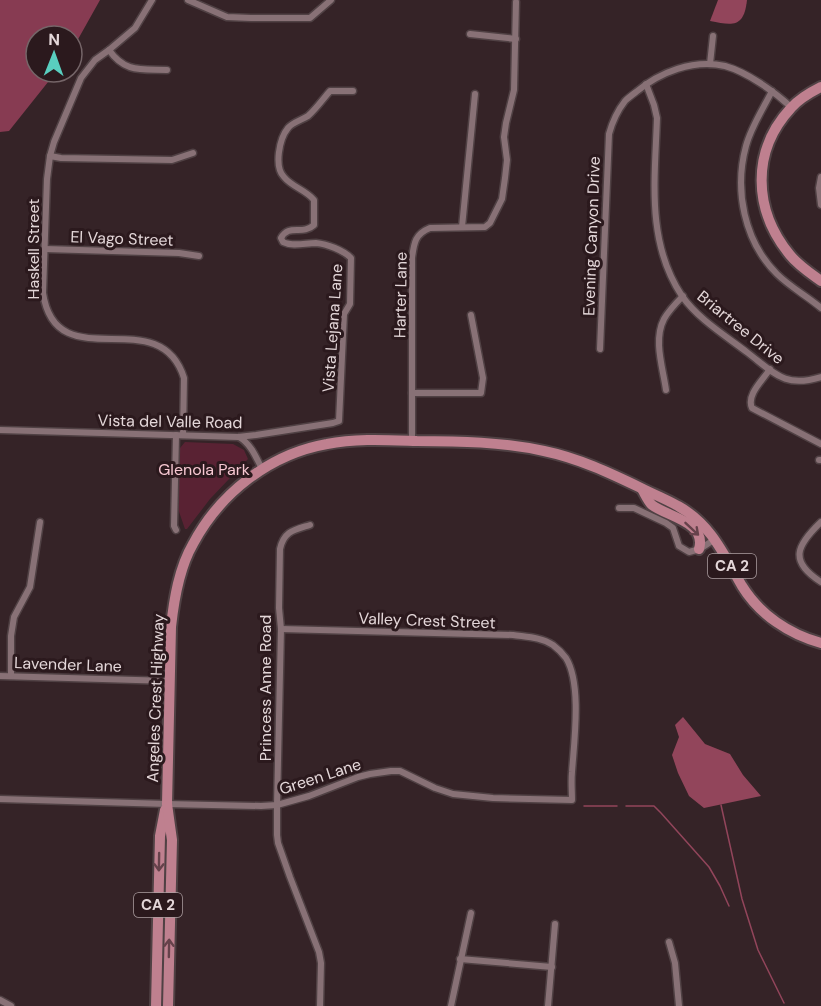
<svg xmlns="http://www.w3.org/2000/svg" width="821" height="1006" font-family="'DM Sans',sans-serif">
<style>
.green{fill:#592233}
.forest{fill:#873b52}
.water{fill:#92455b}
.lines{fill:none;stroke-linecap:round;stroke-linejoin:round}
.stream{stroke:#92455b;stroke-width:1.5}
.minor-casing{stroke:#504144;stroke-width:9}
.primary-casing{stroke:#504144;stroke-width:14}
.minor{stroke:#887176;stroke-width:6}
.primary{stroke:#bf808f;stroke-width:10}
.oneway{stroke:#66424b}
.labels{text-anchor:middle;stroke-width:6;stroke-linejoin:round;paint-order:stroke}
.shield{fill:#2b191d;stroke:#ac9ea1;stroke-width:1.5}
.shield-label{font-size:15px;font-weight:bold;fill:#e4d7d9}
.street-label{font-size:16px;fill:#e4d7d9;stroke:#2b191d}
.park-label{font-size:16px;fill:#f7c8d2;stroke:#2b191d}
</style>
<rect width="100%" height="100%" fill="#352327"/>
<!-- green -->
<polygon class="green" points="185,442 233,444 244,450 248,459 210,499 187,529 185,529 177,506 179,454 180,448"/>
<!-- forest -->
<polygon class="forest" points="0,0 100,0 72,50 72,36 36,36 36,72 56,72 9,131 0,132"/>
<!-- water -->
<g class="water">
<path d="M 718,0 L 747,0 C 744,27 734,26 710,21 Z"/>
<polygon points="683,717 705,744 730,754 743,775 761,796 704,808 689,796 678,773 672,755 679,737 675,725"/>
</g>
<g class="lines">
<!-- stream -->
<g class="stream">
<polyline points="721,805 742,899 758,950 784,1003"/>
<polyline points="584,806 617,806"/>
<polyline points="626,806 654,806 661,813 709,867 720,886 729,906"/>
</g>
<defs>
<g id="minor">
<path d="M 152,0 L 135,28 L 109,50 L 95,60 L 81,78 L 54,142 L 50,156 L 47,179 L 43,293 C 56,381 159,299 184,378 L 183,435"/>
<polyline points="188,0 227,17 251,18 310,18 331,0"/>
<polyline points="470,34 516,39"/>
<path d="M 109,50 C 125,73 141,69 167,70"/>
<polyline points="710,64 713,36"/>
<path d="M 646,84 L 654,105 L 657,118 C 655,179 646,242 682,296 C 698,319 726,336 748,353 C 775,374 785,388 821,377"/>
<path d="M 772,91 C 763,109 751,127 746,146 C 734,190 744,241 777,274 C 790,287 807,296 821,308"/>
<polyline points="50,156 61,158 172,160 193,153"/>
<polyline points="821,177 819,188 821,205"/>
<polyline points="462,227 475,94"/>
<polyline points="45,249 179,253 199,256"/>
<path d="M 600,349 L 609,134 C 612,123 618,110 625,101 C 628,98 632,95 636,92 C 660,72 693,59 725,66 C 747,72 775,92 791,107"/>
<path d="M 770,369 C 763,380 746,395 752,408 L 821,444"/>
<path d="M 666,390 C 663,368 653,340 664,319 C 669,310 676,303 683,296"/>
<polyline points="412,393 481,393 483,378 471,315"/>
<path d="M 0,430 L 238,437 L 256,435 L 333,423 L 339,421 L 344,314 L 350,304 L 351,258 C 343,250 327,244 316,243 C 305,243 293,247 283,242 L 281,238 C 289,223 302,236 314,225 L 314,200 C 306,190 292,187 284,177 C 274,167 279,139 288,128 C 293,122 302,120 308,116 C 316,109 323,99 330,91 L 353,91"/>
<polyline points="176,435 174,526 176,530"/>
<path d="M 239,437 C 251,444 256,457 262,469"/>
<path d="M 412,440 L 412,258 C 414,243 415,234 430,228 L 485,227 L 490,223 L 502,199 L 505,178 L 507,160 L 504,137 L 506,123 L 514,90 L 516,2"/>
<polyline points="819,460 821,460"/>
<polyline points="619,508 634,508 666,523 673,528 679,546 689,552 700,549 715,539"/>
<path d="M 821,522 C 797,545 788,561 821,582"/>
<path d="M 310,525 C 294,530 284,531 280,549 L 279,608 L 281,629 L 277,805 L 277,835 L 278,843 L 290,877 L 319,952 L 321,963 L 320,1006"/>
<polyline points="0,676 170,681"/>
<polyline points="11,676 11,636 14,617 30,587 40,522"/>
<path d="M 0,799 L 167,804 L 261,806 L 277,805 L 309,796 L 358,777 L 370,774 L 391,771 L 400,771 L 435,788 L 453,794 L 493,798 L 572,800 C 572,791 571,782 572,772 C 574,742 582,684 566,658 C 563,654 557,648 553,645 C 541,637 526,637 513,635 L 281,629"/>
<polyline points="669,942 675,963 679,1006"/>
<polyline points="460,959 552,967"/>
<polyline points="0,1000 11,1006"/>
<polyline points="451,1006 471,913"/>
<polyline points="548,1006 555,924"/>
</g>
<g id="primary">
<path d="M 821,87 C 811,92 799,99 791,108 C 751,151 753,210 790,255 C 798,265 810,273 821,281"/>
<path d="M 642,489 C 645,494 648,501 652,505 C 668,517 707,522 699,549"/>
<polyline points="156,1006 160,836 165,810"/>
<path d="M 168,1006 L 172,840 L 167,804 L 171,627 C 174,599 179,568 193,544 C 220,493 270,454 327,444 C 356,438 388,440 417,441 C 459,441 503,442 544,451 C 578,458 610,473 641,488 C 653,494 666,499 678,506 C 711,524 724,555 742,586 C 760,615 789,634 821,643"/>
</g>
</defs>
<!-- minor casing -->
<use href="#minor" class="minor-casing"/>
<!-- primary casing -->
<use href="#primary" class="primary-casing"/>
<!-- minor -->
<use href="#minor" class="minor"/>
<!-- primary -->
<use href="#primary" class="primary"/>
</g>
<!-- one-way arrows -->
<defs><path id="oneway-shaft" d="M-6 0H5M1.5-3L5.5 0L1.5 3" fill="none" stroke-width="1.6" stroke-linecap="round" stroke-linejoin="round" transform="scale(1.5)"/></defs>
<g class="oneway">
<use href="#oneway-shaft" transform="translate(692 529) rotate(43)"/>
<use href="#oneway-shaft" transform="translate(159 862) rotate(91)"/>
<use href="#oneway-shaft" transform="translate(169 948) rotate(-89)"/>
</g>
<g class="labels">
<!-- shield labels -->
<g class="shield">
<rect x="708" y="554" width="48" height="24" rx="4.5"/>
<rect x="134" y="893" width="48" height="24" rx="4.5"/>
</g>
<g class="shield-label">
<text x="732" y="571">CA 2</text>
<text x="158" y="910">CA 2</text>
</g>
<!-- street labels -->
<g class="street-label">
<text transform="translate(591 236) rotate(-88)" y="6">Evening Canyon Drive</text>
<text transform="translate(122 238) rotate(2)" y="6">El Vago Street</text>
<text transform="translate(33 249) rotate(-90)" y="6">Haskell Street</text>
<text transform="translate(400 295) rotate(-89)" y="6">Harter Lane</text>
<text transform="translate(741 327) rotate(39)" y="6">Briartree Drive</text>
<text transform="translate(332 328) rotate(-86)" y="6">Vista Lejana Lane</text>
<text transform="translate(170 421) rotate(1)" y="6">Vista del Valle Road</text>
<text transform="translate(427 620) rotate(2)" y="6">Valley Crest Street</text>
<text transform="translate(68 664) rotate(2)" y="6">Lavender Lane</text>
<text transform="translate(265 688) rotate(-90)" y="6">Princess Anne Road</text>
<text transform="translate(155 698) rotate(-88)" y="6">Angeles Crest Highway</text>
<text transform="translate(320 776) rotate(-18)" y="6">Green Lane</text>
</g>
<!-- park labels -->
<g class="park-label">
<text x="204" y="475">Glenola Park</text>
</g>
</g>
<!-- north arrow -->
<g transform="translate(54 54) rotate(1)"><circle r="28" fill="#2b191d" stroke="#756568" stroke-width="1.5"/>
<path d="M0-4.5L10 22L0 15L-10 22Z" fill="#59cebf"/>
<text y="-9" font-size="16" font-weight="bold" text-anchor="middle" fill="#e4d7d9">N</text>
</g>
</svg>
